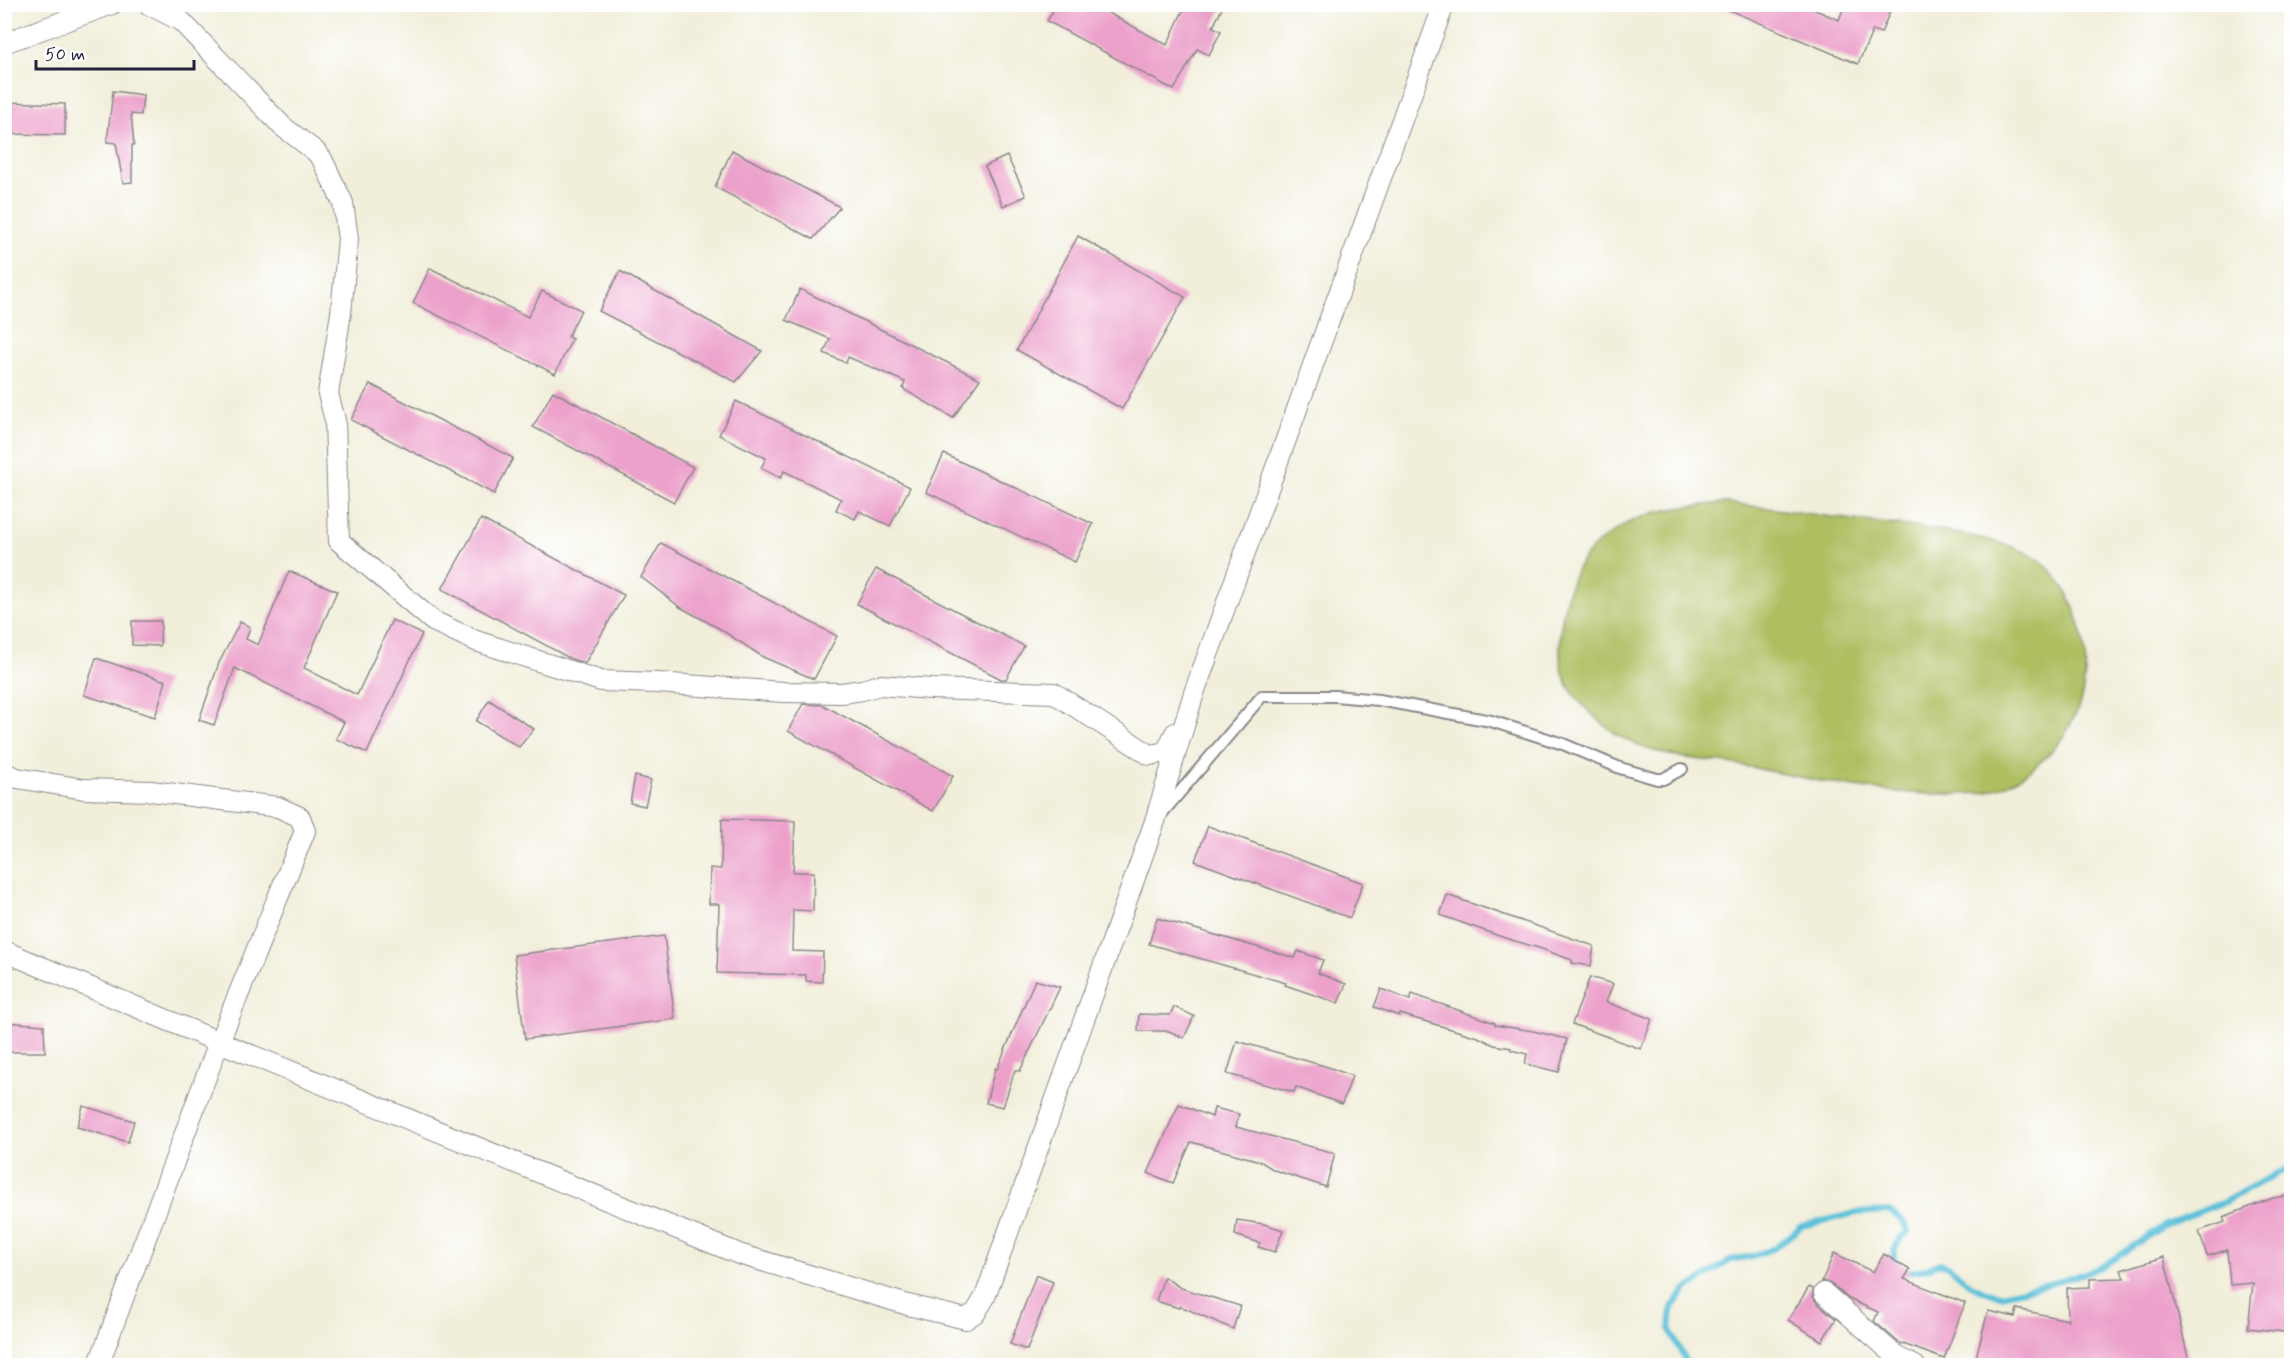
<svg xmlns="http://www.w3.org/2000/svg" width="2296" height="1370" font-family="Mynerve,sans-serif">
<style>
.green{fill:#aebf62;stroke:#68704e;stroke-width:1.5}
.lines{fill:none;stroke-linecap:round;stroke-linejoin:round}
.stream{stroke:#5bc1d9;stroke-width:6}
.building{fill:#eca1cb}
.lane-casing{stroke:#8a888a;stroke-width:14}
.street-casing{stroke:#8a888a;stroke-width:22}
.lane{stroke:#fff;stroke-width:10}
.street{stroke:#fff;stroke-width:20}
</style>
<rect width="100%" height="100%" fill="#fff"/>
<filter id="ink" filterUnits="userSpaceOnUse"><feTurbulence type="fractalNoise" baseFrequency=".0167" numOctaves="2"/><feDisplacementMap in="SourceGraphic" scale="12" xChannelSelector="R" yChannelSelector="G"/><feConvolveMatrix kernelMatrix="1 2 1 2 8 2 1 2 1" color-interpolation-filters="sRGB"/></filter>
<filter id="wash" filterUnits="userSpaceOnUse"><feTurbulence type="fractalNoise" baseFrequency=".008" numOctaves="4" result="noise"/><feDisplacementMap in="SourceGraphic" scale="24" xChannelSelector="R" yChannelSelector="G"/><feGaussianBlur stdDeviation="1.35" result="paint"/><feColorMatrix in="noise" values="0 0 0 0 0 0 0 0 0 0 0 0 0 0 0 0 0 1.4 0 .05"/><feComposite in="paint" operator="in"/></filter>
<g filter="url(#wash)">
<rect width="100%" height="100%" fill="#f1eeda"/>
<!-- green -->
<path class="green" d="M 1725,503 C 1765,507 1805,513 1846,519 C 1893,525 2007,533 2042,562 C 2066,582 2080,616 2084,645 C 2089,679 2081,714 2060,741 C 2045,762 2015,784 1989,791 C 1977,795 1962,793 1949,794 C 1876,795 1805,778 1734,764 C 1710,760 1684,759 1661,753 C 1643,748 1626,742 1612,731 C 1595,718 1575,701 1566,681 C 1552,652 1564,584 1584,558 C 1594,544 1612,533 1626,524 C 1655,508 1693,506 1725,503 Z"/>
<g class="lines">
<!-- stream -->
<path class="stream" d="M 1690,1366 L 1686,1362 L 1670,1330 L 1672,1307 L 1686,1290 L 1730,1260 L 1752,1256 L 1775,1248 L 1802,1226 L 1856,1213 L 1889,1211 L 1902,1220 L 1908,1231 C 1896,1242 1888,1256 1899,1271 C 1915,1272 1925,1270 1940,1263 L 1948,1266 L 1971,1285 L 1986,1292 L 2001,1295 L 2061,1281 L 2101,1267 L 2165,1225 L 2224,1202 L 2278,1173 L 2292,1168"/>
</g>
<g id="blocks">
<!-- building -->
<g class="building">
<polygon points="1057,4 1092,4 1167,45 1186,4 1224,4 1213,27 1221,31 1209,55 1197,49 1174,90 1047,21"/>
<polygon points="1801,4 1839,20 1845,4 1893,4 1881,33 1873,30 1858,64 1717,5"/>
<polygon points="113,91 143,95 141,115 131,114 134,145 132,145 132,182 123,183 116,143 107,142"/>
<polygon points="4,102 65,104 65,135 4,134"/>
<polygon points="732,150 840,207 813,239 715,187"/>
<polygon points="1007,156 1026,196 1003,206 985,166"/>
<polygon points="1078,236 1185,297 1122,409 1017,350"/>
<polygon points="430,268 528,317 542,291 581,310 568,337 572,339 555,374 413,303"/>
<polygon points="620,271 762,351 736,382 599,311"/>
<polygon points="800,289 980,379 953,418 903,389 905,382 848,357 846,363 824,353 830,339 786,320"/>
<polygon points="370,384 513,458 494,494 351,420"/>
<polygon points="553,391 693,467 674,502 533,427"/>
<polygon points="736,401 910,487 890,526 859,511 855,519 836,510 841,499 784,471 781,478 761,468 766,458 719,435"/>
<polygon points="944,454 1093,524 1075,562 926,492"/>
<polygon points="481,519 624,595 585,663 571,659 442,589"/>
<polygon points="661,543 837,636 814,679 763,657 720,629 680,607 641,577"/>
<polygon points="876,569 1024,646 1006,679 1001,679 857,604"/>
<polygon points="289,571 337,591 304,668 357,695 392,620 422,634 367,753 336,739 344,722 235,668 214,725 199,720 219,663 240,622 250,627 246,639 258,645"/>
<polygon points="132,621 161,621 160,646 132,645"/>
<polygon points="96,658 166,681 155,717 84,695"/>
<polygon points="489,700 534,729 519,747 476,721"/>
<polygon points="803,704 823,705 953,776 933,811 788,731"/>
<polygon points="635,776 651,780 645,806 630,803"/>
<polygon points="722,819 795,821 793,872 814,872 813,911 793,910 792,951 823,952 822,982 806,981 806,975 717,973 719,904 709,904 710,868 721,869"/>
<polygon points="1208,826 1363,883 1350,918 1195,861"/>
<polygon points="1447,895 1594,946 1591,966 1572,963 1572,960 1539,948 1505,938 1440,915"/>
<polygon points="1157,918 1295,958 1298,951 1323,960 1318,973 1346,984 1338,1003 1285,985 1286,983 1149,944"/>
<polygon points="664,936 675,1019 525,1039 514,955"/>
<polygon points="1590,977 1613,984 1606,1002 1652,1019 1641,1049 1572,1024"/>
<polygon points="1035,980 1060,987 1020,1071 1015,1070 1003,1107 986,1103 995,1068 997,1069"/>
<polygon points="1381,989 1410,1000 1412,994 1495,1023 1495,1025 1533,1031 1567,1039 1559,1072 1525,1064 1527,1054 1511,1050 1511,1048 1494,1045 1478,1037 1400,1014 1399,1016 1374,1007"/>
<polygon points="1174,1007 1194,1016 1184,1038 1169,1031 1138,1031 1139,1014 1170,1015"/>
<polygon points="4,1022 44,1025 45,1052 4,1052"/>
<polygon points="1237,1041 1328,1067 1352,1076 1342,1104 1296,1087 1294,1092 1227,1074"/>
<polygon points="1179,1104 1212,1117 1214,1108 1239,1114 1236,1127 1335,1153 1326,1187 1274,1170 1260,1161 1191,1142 1173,1183 1148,1173"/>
<polygon points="83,1106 134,1121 128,1142 77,1127"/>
<polygon points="2292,1195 2292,1227 2286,1228 2292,1280 2292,1333 2248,1328 2253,1283 2230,1285 2227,1250 2207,1256 2199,1231 2225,1222 2223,1217 2273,1198"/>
<polygon points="1237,1220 1264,1224 1283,1230 1275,1252 1258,1247 1260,1243 1235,1235"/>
<polygon points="1834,1253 1873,1272 1884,1254 1910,1270 1904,1279 1965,1303 1944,1359 1898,1342 1874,1321 1878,1312 1849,1299 1831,1284 1822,1281"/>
<polygon points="2164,1257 2190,1365 1974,1365 1988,1311 2015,1317 2017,1309 2068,1320 2067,1288 2090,1287 2090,1279 2124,1278 2121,1270"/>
<polygon points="1036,1275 1053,1282 1027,1350 1010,1344"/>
<polygon points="1164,1277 1181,1288 1240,1306 1233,1329 1180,1306 1179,1308 1156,1301"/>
<polygon points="1809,1287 1813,1289 1813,1296 1816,1302 1836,1319 1822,1341 1788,1320"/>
</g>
</g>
</g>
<g filter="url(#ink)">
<use href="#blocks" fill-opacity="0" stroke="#8a888a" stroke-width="1.5"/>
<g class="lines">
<defs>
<polyline id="lane" points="1163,812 1262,696 1335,696 1379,700 1491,721 1563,744 1620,768 1657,779 1663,779 1682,769"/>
<g id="street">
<polyline points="148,4 181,21 282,126 315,151 322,159 343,203 348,239 341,313 328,394 335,420 339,541 433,621 476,641 601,681 657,683 784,692 842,693 862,690 880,685 931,689 1054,693 1150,755 1166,752 1175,733"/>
<polyline points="4,43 112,4"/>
<polyline points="4,773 17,778 84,789 151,791 278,807 300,817 305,831 219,1042 98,1366"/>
<polyline points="4,951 219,1042 739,1254 908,1305 966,1319 976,1312 985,1297 1155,821 1194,693 1444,4"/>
<polyline points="1824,1293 1897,1357 1915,1366"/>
</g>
</defs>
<!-- lane casing -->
<use href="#lane" class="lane-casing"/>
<!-- street casing -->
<use href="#street" class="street-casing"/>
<!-- lane -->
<use href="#lane" class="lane"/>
<!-- street -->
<use href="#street" class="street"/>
</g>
</g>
<!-- margin -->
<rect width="2296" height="1370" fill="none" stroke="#fff" stroke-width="24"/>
<!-- scale -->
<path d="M36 60v9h158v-9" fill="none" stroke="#22223b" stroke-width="3"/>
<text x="45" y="60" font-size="18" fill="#22223b" stroke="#ffffff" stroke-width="4.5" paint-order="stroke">50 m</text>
</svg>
